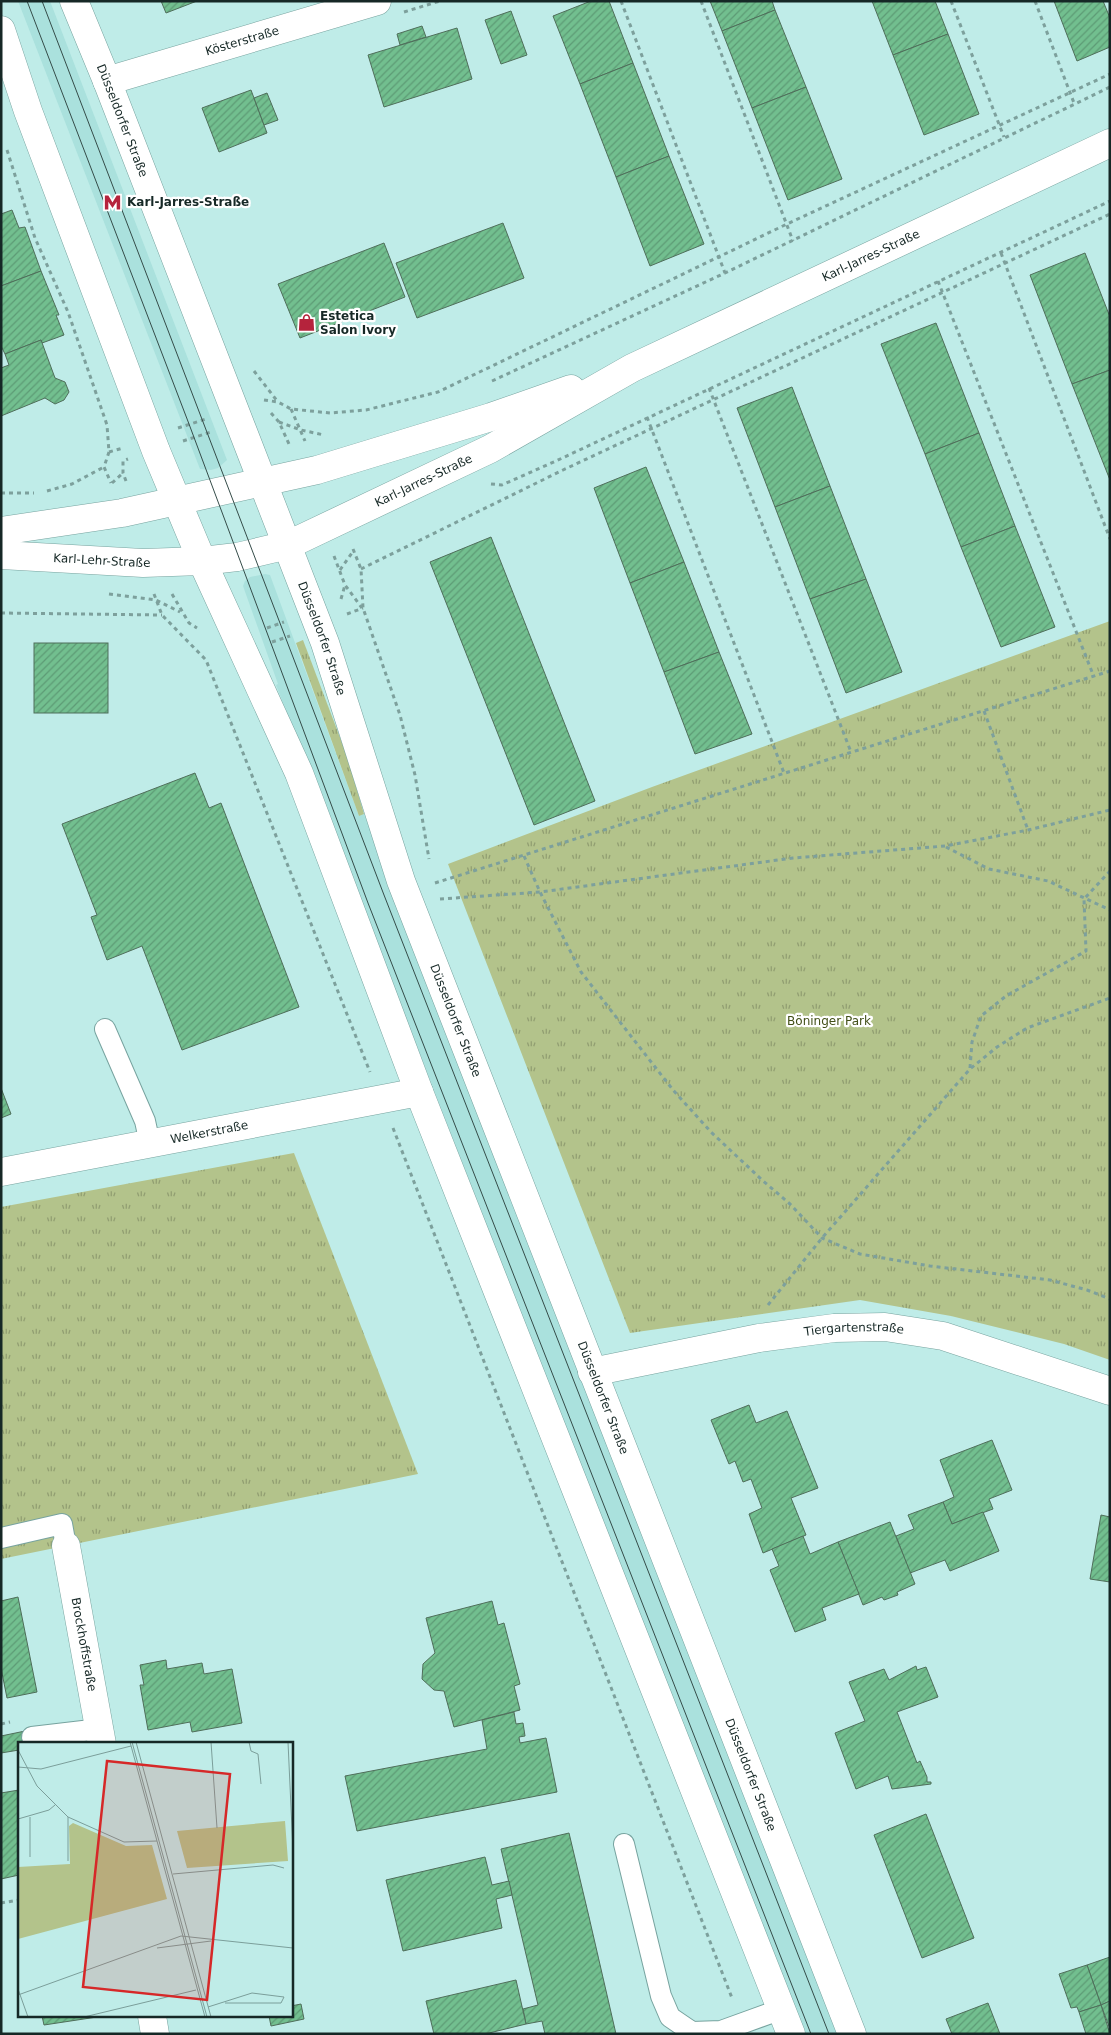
<svg xmlns="http://www.w3.org/2000/svg" width="1111" height="2035" font-family="'DejaVu Sans',sans-serif">
<style>
.built{fill:#aae1dd}
.grass{fill:url(#grass-tufts)}
.building{fill:url(#building-hatch);stroke:#4f6e5a}
.lines{fill:none;stroke-linecap:round;stroke-linejoin:round}
.service-casing{stroke:#77a39f;stroke-width:22}
.minor-casing{stroke:#77a39f;stroke-width:29}
.secondary-casing{stroke:#77a39f;stroke-width:29}
.path{stroke:#7da09c;stroke-width:3;stroke-dasharray:4 4;stroke-linecap:butt}
.service{stroke:#fff;stroke-width:20}
.minor{stroke:#fff;stroke-width:28}
.secondary{stroke:#fff;stroke-width:28}
.tram{stroke:#354c49;stroke-width:1}
.labels{text-anchor:middle;stroke-width:4.5;stroke-linejoin:round;paint-order:stroke}
.street-label{font-size:12px;fill:#162826;stroke:#fff}
.poi-label{font-size:12px;font-weight:bold;fill:#162826;stroke:#fff;text-anchor:start}
.park-label{font-size:12px;fill:#435019;stroke:#fff}
.inset-road{fill:none;stroke:#7b9e9a;stroke-width:1}
.view{fill:#d62828;fill-opacity:0.15;stroke:#d62828;stroke-width:2.5}
.inset-edge{fill:none;stroke:#162826;stroke-width:2.5}
</style>
<defs>
<pattern id="grass-tufts" width="24" height="20" patternUnits="userSpaceOnUse" patternTransform="scale(1.25)"><rect width="24" height="20" fill="#b3c38b"/><path d="M3 7l-1-3M5 7V3M7 7l1-3M15 17l-1-3M17 17v-4M19 17l1-3" fill="none" stroke="#919e71"/></pattern>
<pattern id="building-hatch" width="6" height="6" patternUnits="userSpaceOnUse" patternTransform="scale(1.25)"><rect width="6" height="6" fill="#72bf8f"/><path d="M-1 1l2-2M0 6l6-6M5 7l2-2" fill="none" stroke="#5d9b75"/></pattern>
</defs>
<rect width="100%" height="100%" fill="#bfece8"/>
<!-- built -->
<g class="built">
<polygon points="18,1 50,1 227,460 218,468 211,470 200,469"/>
<polygon points="265,574 270,575 359,816 364,814 838,2034 802,2034 276,685 278,684 243,586 245,581 250,577"/>
</g>
<!-- grass -->
<g class="grass">
<polygon points="1110,621 1110,1360 1064,1344 951,1316 860,1300 630,1333 448,864 652,787"/>
<polygon points="303,640 347,756 364,814 359,816 296,643"/>
<polygon points="294,1153 418,1474 1,1559 1,1207"/>
</g>
<!-- building -->
<g class="building">
<polygon points="161,1 197,1 166,13"/>
<polygon points="591,1 609,1 633,63 580,84 553,16"/>
<polygon points="710,1 772,1 775,10 722,31"/>
<polygon points="872,1 935,1 948,34 893,55"/>
<polygon points="1054,1 1103,1 1110,18 1110,47 1077,61"/>
<polygon points="775,10 806,87 752,108 722,31"/>
<polygon points="511,11 527,55 501,64 485,20"/>
<polygon points="422,26 426,37 400,45 397,34"/>
<polygon points="457,28 472,79 384,107 368,55"/>
<polygon points="948,34 979,114 924,135 893,55"/>
<polygon points="633,63 669,156 616,177 580,84"/>
<polygon points="806,87 842,179 788,200 752,108"/>
<polygon points="251,90 267,133 219,152 202,108"/>
<polygon points="267,93 278,120 264,125 254,98"/>
<polygon points="669,156 704,244 650,266 616,177"/>
<polygon points="12,210 19,228 25,227 41,271 1,286 1,214"/>
<polygon points="503,223 524,278 417,318 396,263"/>
<polygon points="384,243 405,297 300,338 278,284"/>
<polygon points="1085,253 1110,317 1110,370 1072,384 1030,275"/>
<polygon points="41,271 59,315 56,315 64,335 42,343 41,340 5,354 1,346 1,286"/>
<polygon points="936,323 979,433 925,454 881,344"/>
<polygon points="41,340 55,378 65,382 69,392 64,400 55,404 45,398 1,416 1,368 9,365 5,354"/>
<polygon points="1110,370 1110,480 1072,384"/>
<polygon points="792,387 830,486 775,507 737,408"/>
<polygon points="979,433 1015,526 961,547 925,454"/>
<polygon points="646,467 684,562 630,583 594,488"/>
<polygon points="830,486 866,579 810,599 775,507"/>
<polygon points="1015,526 1055,627 1001,647 961,547"/>
<polygon points="491,537 595,801 534,825 430,562"/>
<polygon points="684,562 719,652 664,672 630,583"/>
<polygon points="866,579 902,672 846,693 810,599"/>
<rect x="34" y="643" width="74" height="70"/>
<polygon points="719,652 752,734 695,754 664,672"/>
<polygon points="195,773 209,808 221,803 299,1007 182,1050 142,946 107,960 91,917 97,915 62,824"/>
<polygon points="1,1088 11,1114 1,1118"/>
<polygon points="749,1405 756,1423 787,1411 818,1488 791,1498 806,1535 763,1553 749,1514 762,1508 751,1479 743,1482 735,1461 729,1464 711,1420"/>
<polygon points="992,1440 1012,1490 989,1499 993,1509 952,1524 943,1502 954,1497 940,1460"/>
<polygon points="943,1502 952,1524 983,1512 999,1551 950,1571 945,1560 910,1573 896,1536 914,1529 908,1515"/>
<polygon points="1101,1515 1110,1517 1110,1582 1090,1579"/>
<polygon points="890,1522 915,1584 897,1592 898,1595 884,1600 882,1597 863,1605 838,1542"/>
<polygon points="803,1536 810,1554 838,1542 859,1594 822,1608 826,1620 795,1632 770,1570 779,1566 772,1549"/>
<polygon points="18,1597 37,1692 7,1698 1,1668 1,1601"/>
<polygon points="492,1601 498,1625 504,1623 520,1684 514,1686 520,1710 454,1727 444,1691 434,1690 422,1679 423,1664 435,1653 426,1618"/>
<polygon points="166,1660 167,1669 202,1663 204,1674 232,1669 242,1723 192,1732 190,1722 148,1730 140,1685 144,1685 140,1665"/>
<polygon points="916,1666 917,1670 926,1667 938,1697 897,1712 917,1763 920,1761 927,1777 927,1782 931,1782 931,1784 892,1789 888,1776 856,1789 835,1733 865,1721 849,1682 884,1669 889,1680"/>
<polygon points="514,1712 516,1724 523,1723 525,1736 519,1737 520,1743 546,1738 557,1792 357,1831 345,1776 487,1749 482,1720"/>
<polygon points="30,1730 33,1744 19,1744 19,1750 1,1753 1,1736"/>
<polygon points="19,1790 19,1875 1,1879 1,1793"/>
<polygon points="926,1814 974,1938 922,1958 874,1835"/>
<polygon points="569,1833 589,1917 616,2034 545,2034 542,2021 526,2024 523,2009 538,2005 501,1849"/>
<polygon points="485,1857 492,1885 509,1881 512,1895 496,1899 502,1928 403,1951 386,1880"/>
<polygon points="1110,1957 1110,2001 1101,2005 1087,1965"/>
<polygon points="1087,1965 1101,2005 1079,2012 1077,2007 1071,2008 1059,1974"/>
<polygon points="516,1980 526,2024 485,2034 434,2034 426,2001"/>
<polygon points="1110,2001 1110,2029 1101,2005"/>
<polygon points="988,2003 1000,2034 952,2034 946,2019"/>
<polygon points="301,2004 304,2019 271,2026 269,2016 291,2016 291,2006"/>
<polygon points="1101,2005 1110,2034 1086,2034 1079,2012"/>
<polygon points="42,2016 97,2016 97,2017 44,2025"/>
</g>
<g class="lines">
<defs>
<g id="service">
<polyline points="105,1029 145,1121 150,1144"/>
<polyline points="1,1538 62,1524 66,1546"/>
<polyline points="32,1737 100,1729"/>
<polyline points="624,1844 661,1996 670,2017 692,2032 721,2031 782,2009"/>
</g>
<g id="minor">
<path id="s1" d="M 107,81 L 377,1"/>
<path id="s2" d="M 1,1172 L 419,1092"/>
<path id="s3" d="M 592,1372 L 759,1338 L 834,1328 L 885,1327 L 943,1336 L 1110,1391"/>
<path id="s4" d="M 66,1546 L 102,1744"/>
<polyline points="152,2016 155,2034"/>
</g>
<g id="secondary">
<path id="s5" d="M 74,1 L 107,81 L 325,643 L 401,881 L 852,2034"/>
<polyline points="1,30 28,111 156,451 202,561 299,773 419,1092 791,2034"/>
<polyline points="1,531 122,513 317,470 491,417 571,389"/>
<path id="s6" d="M 1,555 L 143,563 L 202,561 L 237,557 L 288,545 L 490,449 L 632,368 L 1110,143"/>
</g>
</defs>
<!-- service casing -->
<use href="#service" class="service-casing"/>
<!-- minor casing -->
<use href="#minor" class="minor-casing"/>
<!-- secondary casing -->
<use href="#secondary" class="secondary-casing"/>
<!-- path -->
<g class="path">
<polyline points="621,1 725,273"/>
<polyline points="701,1 793,241"/>
<polyline points="951,1 1004,137"/>
<polyline points="1035,1 1074,103"/>
<polyline points="404,12 440,1"/>
<polyline points="7,150 35,238 68,312 107,425 109,452 104,467 111,483"/>
<polyline points="1001,253 1110,539"/>
<polyline points="938,281 1094,677"/>
<polyline points="254,371 278,402"/>
<polyline points="492,381 725,273 1110,87"/>
<polyline points="709,388 851,752"/>
<polyline points="264,400 278,402 291,409 330,413 366,410 438,392 787,224 1110,74"/>
<polyline points="291,409 305,441"/>
<polyline points="271,413 279,422 289,444"/>
<polyline points="647,417 784,773"/>
<polyline points="279,422 301,430 324,435"/>
<polyline points="178,428 206,419"/>
<polyline points="183,441 211,432"/>
<polyline points="109,452 123,448"/>
<polyline points="126,481 123,473 123,461 128,459"/>
<polyline points="112,483 123,473"/>
<polyline points="491,484 502,485 556,461 1110,201"/>
<polyline points="47,491 72,484 104,467"/>
<polyline points="1,493 34,493"/>
<polyline points="353,549 361,569 363,608 400,715 415,775 429,859"/>
<polyline points="334,556 345,585 362,608"/>
<polyline points="361,569 563,470 1110,214"/>
<polyline points="340,570 354,550"/>
<polyline points="109,594 156,600 180,612"/>
<polyline points="154,594 162,615 206,660 370,1072"/>
<polyline points="172,594 189,623 197,628"/>
<polyline points="341,599 345,585"/>
<polyline points="1,613 162,615"/>
<polyline points="347,614 363,608"/>
<polyline points="267,628 284,622"/>
<polyline points="272,642 290,636"/>
<polyline points="984,711 1028,830"/>
<polyline points="946,847 989,869 1048,881 1110,910"/>
<polyline points="524,856 540,892 581,972 673,1090 711,1132 762,1180 790,1204 822,1238 860,1254 930,1266 1050,1280 1087,1290 1110,1299"/>
<polyline points="435,883 1110,671"/>
<polyline points="440,899 540,892 793,858 945,846 1028,830 1110,810"/>
<polyline points="970,1068 972,1042 981,1016 1006,996 1086,951 1084,899 1110,871"/>
<polyline points="393,1128 732,1998"/>
<polyline points="768,1305 822,1238 970,1069 997,1047 1027,1028 1110,998"/>
<polyline points="1,1724 10,1722"/>
<polyline points="1,1903 19,1900"/>
</g>
<!-- service -->
<use href="#service" class="service"/>
<!-- minor -->
<use href="#minor" class="minor"/>
<!-- secondary -->
<use href="#secondary" class="secondary"/>
<!-- tram -->
<g class="tram">
<polyline points="27,1 189,424 368,903 811,2034"/>
<polyline points="42,1 384,895 829,2034"/>
</g>
</g>
<!-- icons -->
<defs>
<symbol id="metro-bare" viewBox="-9 -9 18 18"><path d="M-5.5 5V-5H-3L0 0L3-5H5.5V5H3V-.5L0 4L-3-.5V5Z" fill="#b5233c" stroke="#fff" stroke-width="2.5" paint-order="stroke"/></symbol>
<symbol id="shop-bare" viewBox="-9 -9 18 18"><path d="M-5-2.5h2.3a2.7 3.5 0 0 1 5.4 0H5L5.5 6h-11ZM-1.5-2.5h3a1.5 2.3 0 0 0-3 0Z" fill="#b5233c" stroke="#fff" stroke-width="2.5" paint-order="stroke"/></symbol>
</defs>
<g fill-rule="evenodd">
<use href="#metro-bare" x="100" y="190" width="25" height="25"/>
<use href="#shop-bare" x="294" y="310" width="25" height="25"/>
</g>
<g class="labels">
<!-- street labels -->
<g class="street-label">
<text dy="4" stroke="none"><textPath href="#s1" startOffset="141">Kösterstraße</textPath></text>
<text dy="4" stroke="none"><textPath href="#s5" startOffset="129">Düsseldorfer Straße</textPath></text>
<text dy="4" stroke="none"><textPath href="#s6" startOffset="940">Karl-Jarres-Straße</textPath></text>
<text dy="4" stroke="none"><textPath href="#s6" startOffset="439">Karl-Jarres-Straße</textPath></text>
<text dy="4" stroke="none"><textPath href="#s6" startOffset="101">Karl-Lehr-Straße</textPath></text>
<text dy="4" stroke="none"><textPath href="#s5" startOffset="684">Düsseldorfer Straße</textPath></text>
<text dy="4" stroke="none"><textPath href="#s5" startOffset="1089">Düsseldorfer Straße</textPath></text>
<text dy="4" stroke="none"><textPath href="#s2" startOffset="212">Welkerstraße</textPath></text>
<text dy="4" stroke="none"><textPath href="#s3" startOffset="266">Tiergartenstraße</textPath></text>
<text dy="4" stroke="none"><textPath href="#s5" startOffset="1494">Düsseldorfer Straße</textPath></text>
<text dy="4" stroke="none"><textPath href="#s4" startOffset="100">Brockhoffstraße</textPath></text>
<text dy="4" stroke="none"><textPath href="#s5" startOffset="1899">Düsseldorfer Straße</textPath></text>
</g>
<!-- poi labels -->
<g class="poi-label">
<text x="127" y="206">Karl-Jarres-Straße</text>
<text x="320" y="320">Estetica<tspan x="320" dy="14">Salon Ivory</tspan></text>
</g>
<!-- park labels -->
<g class="park-label">
<text x="829" y="1025">Böninger Park</text>
</g>
</g>
<!-- overview -->
<g transform="translate(18 1742)">
<rect width="275" height="275" fill="#bfece8"/>
<path d="M 267,79 L 270,119 L 169,126 L 159,89 ZM 55,81 L 108,104 L 134,103 L 149,157 L 0,197 L 0,125 L 52,122 L 51,84 Z" fill="#b3c38b"/>
<path class="inset-road" d="M 112,0 L 187,275M 114,0 L 189,275M 118,0 L 193,275M 193,0 L 199,86M 231,0 L 233,9 L 240,12 L 243,42M 270,0 L 275,109M 0,8 L 19,44 L 50,75 L 106,100 L 139,99M 0,25 L 23,27 L 113,4M 12,75 L 12,115M 0,77 L 31,68 L 37,63M 50,119 L 50,75M 155,132 L 255,123 L 266,126M 139,206 L 193,199M 0,247 L 10,275M 0,253 L 163,194 L 275,206M 190,265 L 234,251 L 266,255 L 263,261 L 207,261M 66,275 L 178,248"/>
<path class="view" d="M 89,19 L 212,32 L 189,258 L 65,245 Z"/>
<rect width="275" height="275" class="inset-edge"/>
</g>
<!-- border -->
<rect width="1111" height="2035" fill="none" stroke="#162826" stroke-width="5"/>
</svg>
